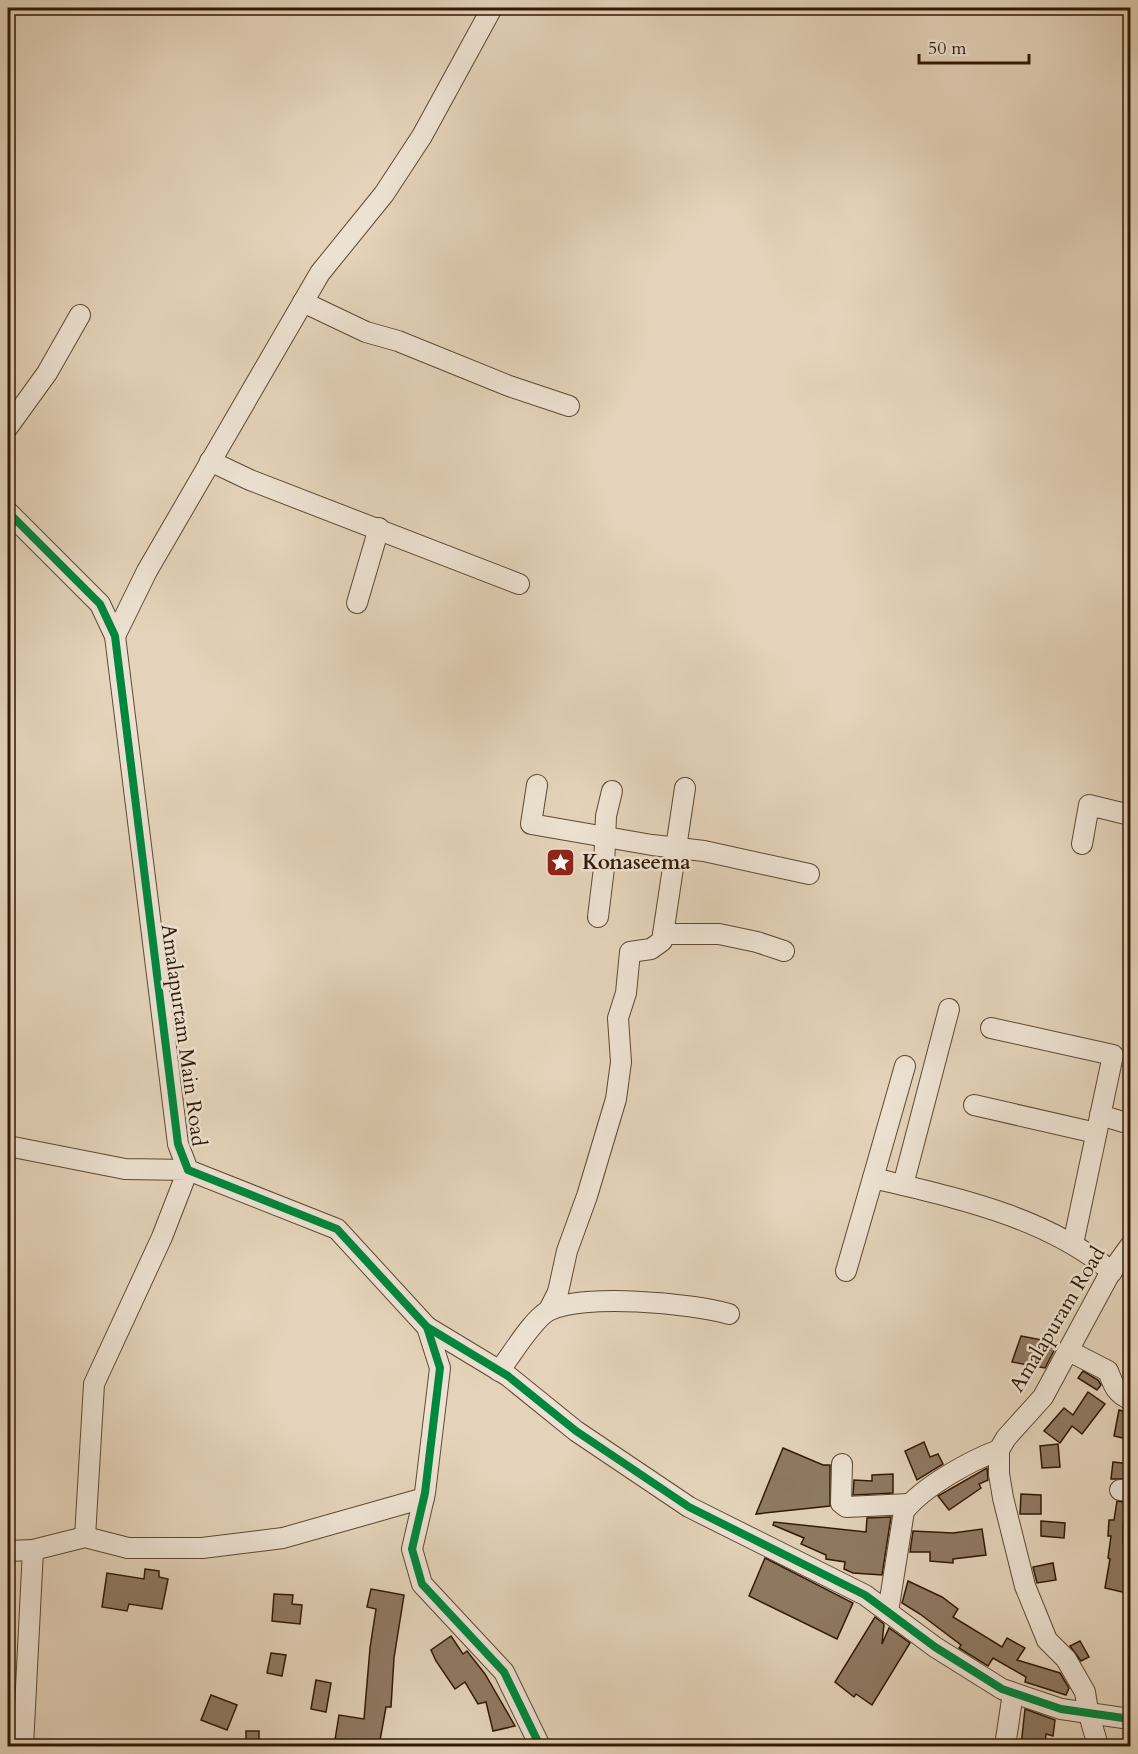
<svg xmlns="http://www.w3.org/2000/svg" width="1138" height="1754" font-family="Cardo,serif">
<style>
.building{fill:#8f7a63;stroke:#321905;stroke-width:1.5}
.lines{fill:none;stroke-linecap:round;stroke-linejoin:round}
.minor-casing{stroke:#5e4832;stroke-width:22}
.minor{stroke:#ede2d2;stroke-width:20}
.cycleway-casing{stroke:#ede2d2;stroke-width:11}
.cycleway{stroke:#00873e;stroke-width:8}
.labels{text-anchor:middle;stroke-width:5;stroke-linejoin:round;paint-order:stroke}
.poi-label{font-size:21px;font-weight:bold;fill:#321905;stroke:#ede2d2;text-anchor:start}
.street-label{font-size:21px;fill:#321905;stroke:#ede2d2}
</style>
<rect width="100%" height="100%" fill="#e4d3ba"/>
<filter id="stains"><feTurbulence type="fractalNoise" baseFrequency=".00333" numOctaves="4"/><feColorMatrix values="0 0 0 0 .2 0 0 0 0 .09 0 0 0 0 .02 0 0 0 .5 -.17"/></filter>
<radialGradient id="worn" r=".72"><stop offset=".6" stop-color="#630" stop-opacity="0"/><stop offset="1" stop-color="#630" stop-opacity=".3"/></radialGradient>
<!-- building -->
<g class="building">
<polygon points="1021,1336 1058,1343 1045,1368 1012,1362"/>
<polygon points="1083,1371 1098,1380 1101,1385 1097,1390 1078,1378"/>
<polygon points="1088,1392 1105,1404 1082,1434 1072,1426 1060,1443 1044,1431 1064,1408 1073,1415"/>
<polygon points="1119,1410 1131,1413 1131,1440 1114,1436"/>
<polygon points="924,1442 930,1457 938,1454 943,1464 917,1480 905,1451"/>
<polygon points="1058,1444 1060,1467 1042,1468 1040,1446"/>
<polygon points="783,1448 823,1465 830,1465 830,1506 756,1514"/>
<polygon points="1113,1462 1131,1464 1131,1479 1111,1479"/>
<polygon points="987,1468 988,1480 979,1484 981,1488 949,1510 938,1496"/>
<polygon points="893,1474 893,1493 853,1495 854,1480 872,1481 872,1475"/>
<polygon points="1021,1494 1041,1495 1041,1514 1020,1514"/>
<polygon points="1117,1501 1131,1503 1131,1523 1123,1522 1123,1544 1131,1545 1131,1594 1105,1588 1110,1559 1108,1558 1111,1536 1108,1536 1109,1520 1114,1520"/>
<polygon points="891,1517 882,1575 853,1573 844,1569 845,1562 826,1559 826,1555 801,1544 804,1538 773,1525 774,1522 866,1532 867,1518"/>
<polygon points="1041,1521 1065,1523 1064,1538 1041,1536"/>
<polygon points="982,1529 986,1555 953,1559 953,1563 930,1561 930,1552 910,1552 913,1531 953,1533"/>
<polygon points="765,1558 853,1603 837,1639 749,1596"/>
<polygon points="1053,1563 1056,1580 1037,1583 1033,1567"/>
<polygon points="145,1569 159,1571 159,1577 168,1579 162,1609 129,1604 127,1611 102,1607 107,1573 144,1579"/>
<polygon points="908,1581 942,1597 958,1609 953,1617 1002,1647 1007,1638 1025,1648 1017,1660 1060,1673 1069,1688 1066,1695 1025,1682 1026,1677 993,1658 988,1666 959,1648 961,1645 920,1614 902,1603"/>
<polygon points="371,1589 404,1595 394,1658 391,1707 386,1707 379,1746 334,1746 339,1715 364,1719 370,1648 376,1609 367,1607"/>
<polygon points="274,1594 293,1595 292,1604 302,1605 300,1624 272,1621"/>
<polygon points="875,1617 884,1624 882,1644 889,1628 910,1643 872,1705 856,1694 854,1697 835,1682"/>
<polygon points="451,1636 463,1654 467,1651 485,1674 515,1726 493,1731 486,1702 478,1704 465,1682 455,1689 436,1661 431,1650"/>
<polygon points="1080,1641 1089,1657 1081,1661 1070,1646"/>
<polygon points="271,1653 286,1655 282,1676 267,1673"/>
<polygon points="316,1680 331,1683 326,1712 311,1709"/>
<polygon points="211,1695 237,1705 227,1730 201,1720"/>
<polygon points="1025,1709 1055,1720 1053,1736 1046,1734 1045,1746 1021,1746"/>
<rect x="246" y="1731" width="13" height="15"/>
</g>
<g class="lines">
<defs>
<g id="minor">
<polyline points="303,302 366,332 398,341 509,386 569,406"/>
<polyline points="8,427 47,373 80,315"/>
<polyline points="210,461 250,480 519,584"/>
<polyline points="8,512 100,604 115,636 178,1144 188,1170 337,1229 427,1327 440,1368 425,1493 412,1549 422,1584 504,1672 540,1746"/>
<polyline points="357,603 379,528"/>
<polyline points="115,636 147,571 320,273 384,194 422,136 492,8"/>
<polyline points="537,785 531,824 652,845 704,851 809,874"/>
<polyline points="1082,844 1089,805 1130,815"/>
<polyline points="598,917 604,868 606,816 612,791"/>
<polyline points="663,934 719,934 757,942 784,951"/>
<polyline points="991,1028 1113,1055 1073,1244"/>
<path d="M 905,1066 L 873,1178 C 956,1198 1045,1216 1112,1272"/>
<polyline points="974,1105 1096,1133"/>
<polyline points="1100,1115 1130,1124"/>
<polyline points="8,1146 125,1169 188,1170 162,1237 94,1384 85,1537"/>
<polyline points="903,1185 949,1009"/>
<polyline points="846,1271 873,1178"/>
<polyline points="549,1310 558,1292 567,1251 587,1196 616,1099 621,1062 618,1018 626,993 630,952 651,949 662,941 685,788"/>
<polyline points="427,1327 508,1376 576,1431 689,1507 865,1595 935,1647 1002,1689 1061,1709 1130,1719"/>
<path d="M 1069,1351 L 1108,1371 C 1113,1384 1116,1394 1130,1399"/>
<path d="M 499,1371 C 511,1356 532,1320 548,1311 C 581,1293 692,1303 729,1314"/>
<polyline points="842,1464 841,1503 846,1507 909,1504"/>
<polyline points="1120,1490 1130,1491"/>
<polyline points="8,1551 33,1550 85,1537 128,1548 202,1548 283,1538 424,1498"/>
<path d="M 888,1612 L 904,1511 C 923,1487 969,1461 999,1450"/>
<polyline points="23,1746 33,1550"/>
<polyline points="1005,1746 1013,1693"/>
<polyline points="1098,1746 1088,1711 1085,1692 1066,1659 1047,1640 1025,1586 1003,1498 999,1474 999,1450 1006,1438 1043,1397 1109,1275 1130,1246"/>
</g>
</defs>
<!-- minor casing -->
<use href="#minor" class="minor-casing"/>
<!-- minor -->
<use href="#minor" class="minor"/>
<defs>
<g id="cycleway">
<polyline points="8,512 100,604 115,636 178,1144 188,1170 337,1229 427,1327 440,1368 425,1493 412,1549 422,1584 504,1672 540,1746"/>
<polyline points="427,1327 508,1376 576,1431 689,1507 865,1595 935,1647 1002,1689 1061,1709 1130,1719"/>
</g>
</defs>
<!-- cycleway casing -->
<use href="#cycleway" class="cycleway-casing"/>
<!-- cycleway -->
<use href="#cycleway" class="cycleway"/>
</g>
<!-- icons -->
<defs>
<symbol id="sight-square" viewBox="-11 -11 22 22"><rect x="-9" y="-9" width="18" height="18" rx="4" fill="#8f2418" stroke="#ede2d2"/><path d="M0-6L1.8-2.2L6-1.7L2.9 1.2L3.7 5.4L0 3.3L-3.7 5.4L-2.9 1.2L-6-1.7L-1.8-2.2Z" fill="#fff"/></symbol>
</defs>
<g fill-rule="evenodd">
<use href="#sight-square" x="544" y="846" width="33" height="33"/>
</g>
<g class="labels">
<!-- poi labels -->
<g class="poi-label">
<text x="582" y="869">Konaseema</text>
</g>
<!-- street labels -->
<g class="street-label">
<text transform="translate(184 1035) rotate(82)" y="7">Amalapurtam Main Road</text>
<text transform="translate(1057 1319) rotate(-59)" y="7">Amalapuram Road</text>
</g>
</g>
<!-- margin -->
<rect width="1138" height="1754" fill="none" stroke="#e4d3ba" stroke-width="30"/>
<rect x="9" y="9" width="1120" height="1736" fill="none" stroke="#321905" stroke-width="3"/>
<rect x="15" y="15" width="1108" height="1724" fill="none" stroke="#321905" stroke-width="1.5"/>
<!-- scale -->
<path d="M919 54v9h110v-9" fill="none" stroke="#321905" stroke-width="3"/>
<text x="928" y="54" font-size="18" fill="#321905" stroke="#ede2d2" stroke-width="4.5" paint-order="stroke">50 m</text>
<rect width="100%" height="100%" filter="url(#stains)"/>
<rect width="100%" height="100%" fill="url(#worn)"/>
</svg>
